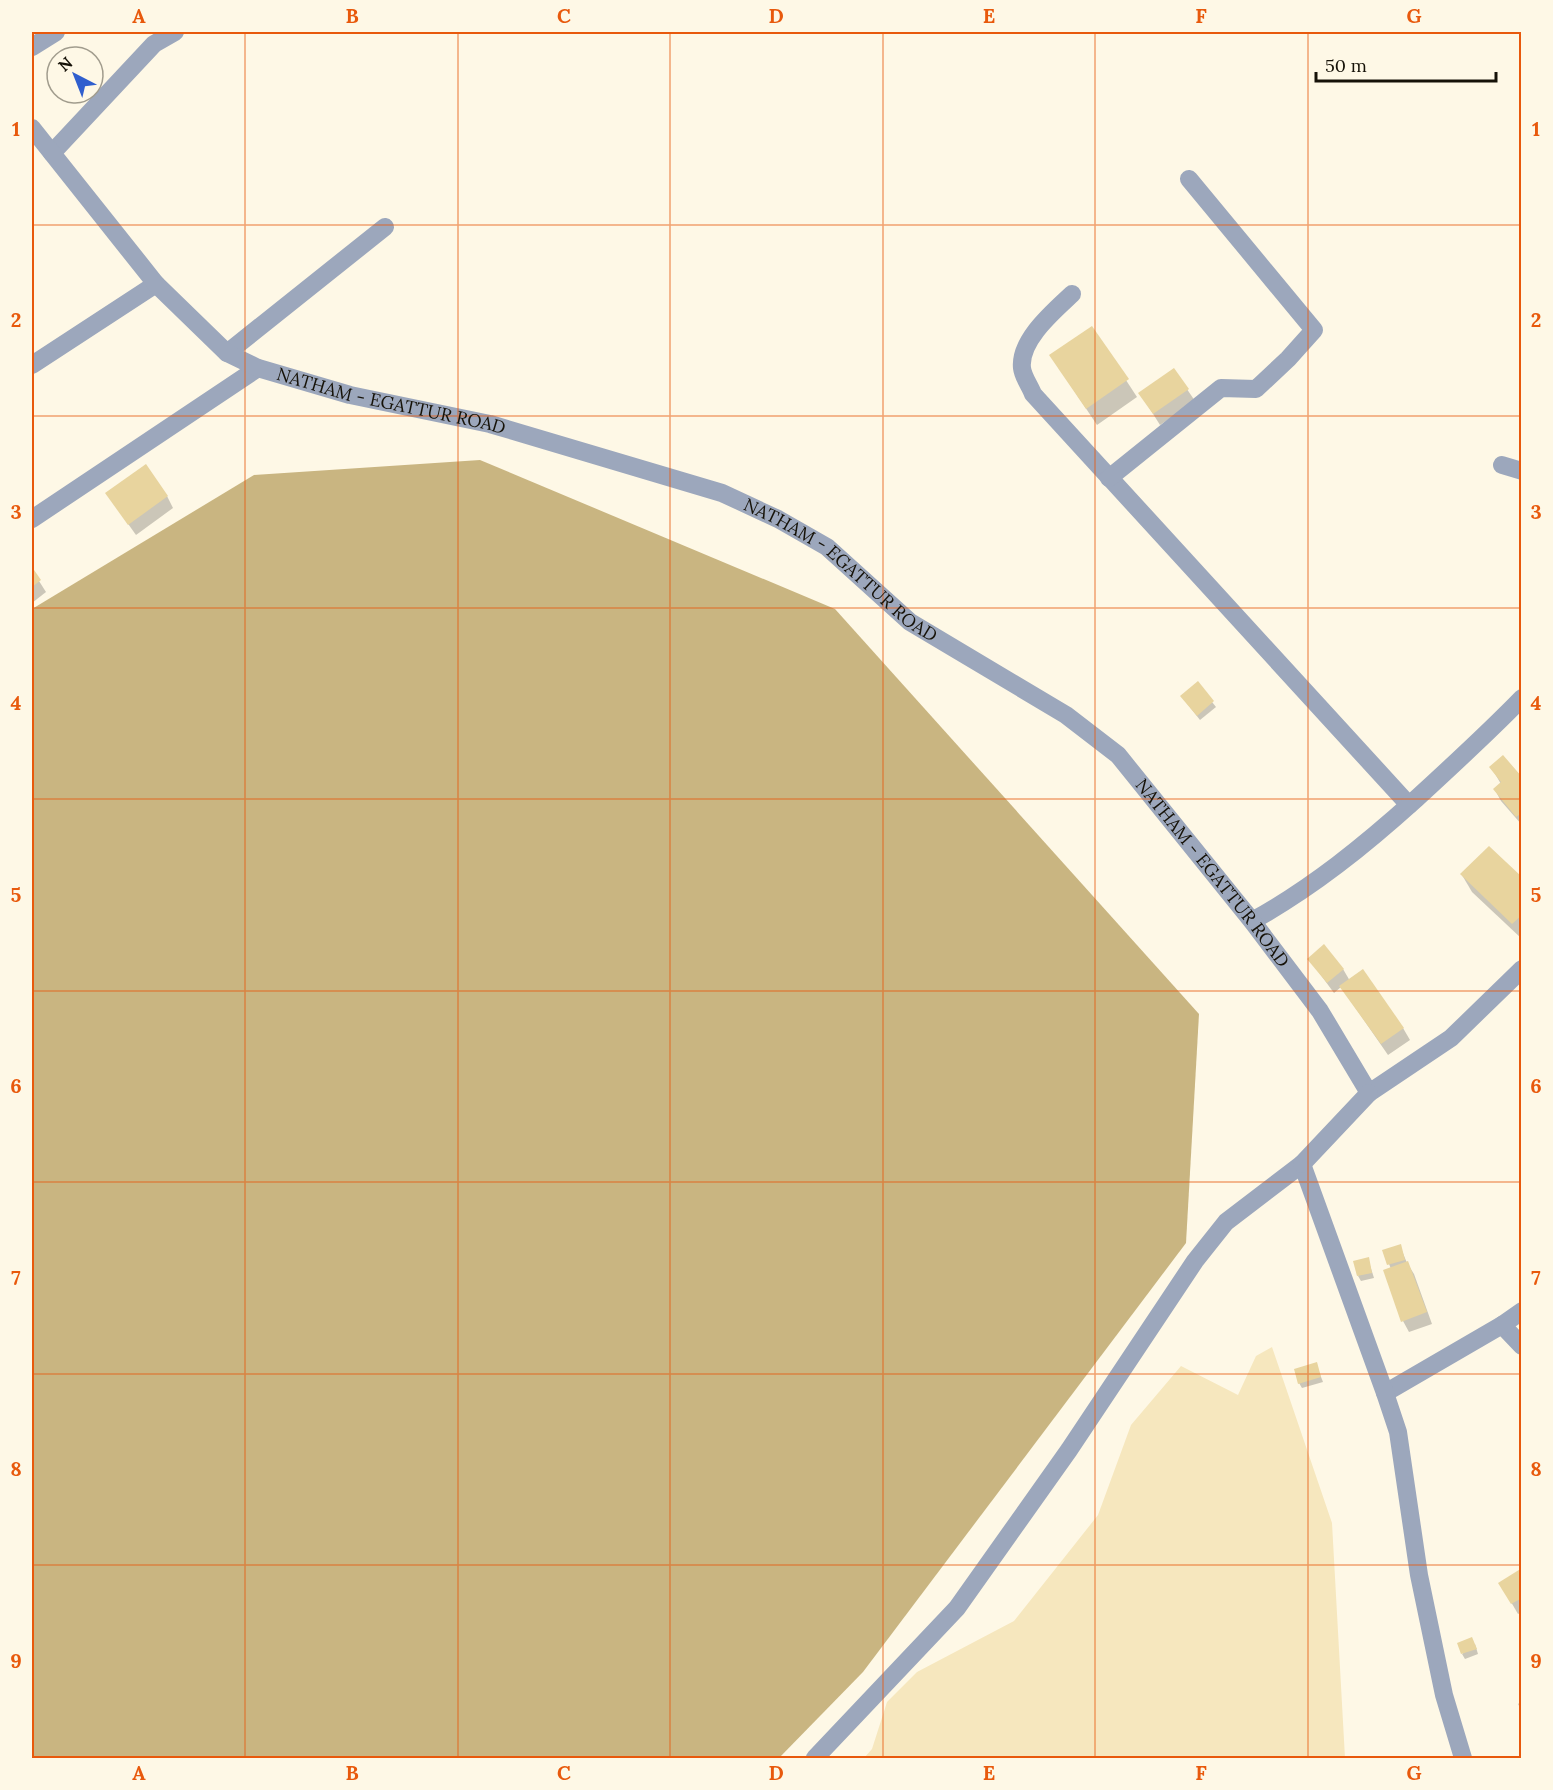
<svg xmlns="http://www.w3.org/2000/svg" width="1553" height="1790" font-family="Lora,serif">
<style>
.green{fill:#f6e7be}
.water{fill:#c9b581}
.shadow{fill:#0003}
.building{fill:#e8d49e}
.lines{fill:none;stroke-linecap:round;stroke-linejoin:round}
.minor{stroke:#9ca7bc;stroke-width:18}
.tertiary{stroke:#9ca7bc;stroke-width:18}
.grid{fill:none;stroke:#e8590c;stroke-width:1.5;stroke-opacity:0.55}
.labels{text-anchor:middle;stroke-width:4.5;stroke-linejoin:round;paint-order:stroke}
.street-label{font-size:18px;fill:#161208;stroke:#fef8e6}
.neatline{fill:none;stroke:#e8590c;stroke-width:2}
.grid-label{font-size:20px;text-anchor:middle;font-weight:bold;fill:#e8590c}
</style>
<rect width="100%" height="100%" fill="#fef8e6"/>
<!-- green -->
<polygon class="green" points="1272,1347 1332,1523 1345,1758 864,1758 872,1749 887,1702 917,1672 1014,1621 1098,1515 1131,1425 1181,1366 1238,1395 1256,1356"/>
<!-- water -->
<polygon class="water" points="480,460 835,609 1199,1014 1186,1243 863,1672 779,1758 32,1758 32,609 254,475"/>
<!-- shadow -->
<g class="shadow">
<polygon points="1092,328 1137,397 1097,425 1051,356"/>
<polygon points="1174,370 1195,401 1160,425 1140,393"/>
<polygon points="167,496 173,508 136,535 114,504"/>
<polygon points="32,570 46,592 32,603"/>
<polygon points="1197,683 1216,707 1200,720 1185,701"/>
<polygon points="1491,767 1522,780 1522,825 1501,801 1495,790 1501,784"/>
<polygon points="1462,875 1522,879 1522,939 1472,892"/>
<polygon points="1309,959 1343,969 1350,981 1403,1028 1410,1040 1388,1055 1341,987 1334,993"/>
<polygon points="1400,1246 1407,1263 1414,1274 1432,1324 1409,1332 1403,1321 1391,1269 1384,1251"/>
<polygon points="1368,1259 1374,1278 1361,1281 1358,1276"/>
<polygon points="1316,1364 1323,1382 1302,1388 1299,1383"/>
<polygon points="1521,1570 1522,1612 1518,1614 1500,1583"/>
<polygon points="1475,1644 1478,1654 1465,1659 1462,1654"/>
<polygon points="1522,1701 1522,1711 1518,1704"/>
</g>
<!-- building -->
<g class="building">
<polygon points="1092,326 1129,379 1086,409 1049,355"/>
<polygon points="1174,368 1189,389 1153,414 1138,393"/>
<polygon points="146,464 168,496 128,525 105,493"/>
<polygon points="32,567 41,580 32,587"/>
<polygon points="1198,681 1214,701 1197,716 1180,696"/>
<polygon points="1503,755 1522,777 1522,813 1516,817 1493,789 1501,782 1489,767"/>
<polygon points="1489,846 1522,877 1522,915 1512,924 1460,874"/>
<polygon points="1324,944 1344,969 1327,983 1307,959"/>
<polygon points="1363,969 1404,1028 1381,1044 1339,986"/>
<polygon points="1401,1244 1405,1260 1387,1265 1382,1250"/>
<polygon points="1369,1257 1372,1273 1357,1276 1353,1261"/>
<polygon points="1408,1261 1427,1312 1401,1322 1383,1270"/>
<polygon points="1317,1362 1321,1377 1298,1384 1294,1369"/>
<polygon points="1522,1568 1522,1598 1511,1604 1498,1583"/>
<polygon points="1472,1637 1477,1649 1461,1654 1457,1643"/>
</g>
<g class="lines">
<!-- minor -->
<g class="minor">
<polyline points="32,47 56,32"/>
<polyline points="52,153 154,44 175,32"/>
<path d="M 1072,294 C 1054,311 1019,340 1022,368 C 1023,377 1030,386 1033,394 L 1409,805"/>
<polyline points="227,353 385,227"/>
<polyline points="32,365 156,284"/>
<polyline points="1502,465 1522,471"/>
<polyline points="1109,478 1221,388 1256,389 1288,359 1314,330 1189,179"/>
<polyline points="32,519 258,368"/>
<path d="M 1252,921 C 1312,888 1365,845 1416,799 C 1452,766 1488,733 1522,698"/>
<polyline points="1502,1325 1522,1346"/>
<polyline points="1385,1393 1502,1325 1522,1311"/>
<polyline points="815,1758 957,1608 1069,1450 1195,1261 1226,1222 1302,1164 1385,1393 1398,1432 1419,1575 1444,1695 1463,1758"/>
</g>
<!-- tertiary -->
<g class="tertiary">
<path id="s1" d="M 32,128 L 156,284 L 227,353 L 258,368 L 350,395 L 490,424 L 722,493 L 778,519 L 827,547 L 910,622 L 1066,715 L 1118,755 L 1252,921 L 1320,1011 L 1369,1093 L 1451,1038 L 1522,969"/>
<polyline points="1302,1164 1369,1093"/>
</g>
</g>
<!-- grid -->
<path class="grid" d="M 245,32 L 245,1758M 458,32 L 458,1758M 670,32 L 670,1758M 883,32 L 883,1758M 1095,32 L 1095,1758M 1308,32 L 1308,1758M 32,225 L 1522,225M 32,416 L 1522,416M 32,608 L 1522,608M 32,799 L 1522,799M 32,991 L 1522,991M 32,1182 L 1522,1182M 32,1374 L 1522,1374M 32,1565 L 1522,1565"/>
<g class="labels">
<!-- street labels -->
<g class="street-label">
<text dy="6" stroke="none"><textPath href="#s1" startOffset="470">NATHAM - EGATTUR ROAD</textPath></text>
<text dy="6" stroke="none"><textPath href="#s1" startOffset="956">NATHAM - EGATTUR ROAD</textPath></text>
<text dy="6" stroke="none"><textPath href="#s1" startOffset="1442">NATHAM - EGATTUR ROAD</textPath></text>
</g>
</g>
<!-- border -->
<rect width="1553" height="1790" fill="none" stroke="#fef8e6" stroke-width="66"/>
<!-- north arrow -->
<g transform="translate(75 75) rotate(318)"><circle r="28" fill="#fef8e6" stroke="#a19c8d" stroke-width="1.5"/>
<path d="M0-4.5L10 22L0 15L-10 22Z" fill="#305fce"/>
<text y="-9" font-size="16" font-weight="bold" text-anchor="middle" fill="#161208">N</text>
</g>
<!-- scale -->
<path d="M1316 72v9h180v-9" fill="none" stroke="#161208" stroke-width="3"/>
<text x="1325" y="72" font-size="18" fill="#161208" stroke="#fef8e6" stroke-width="4.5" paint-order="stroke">50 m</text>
<rect x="33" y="33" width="1487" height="1724" class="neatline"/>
<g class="grid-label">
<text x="139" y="23">A</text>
<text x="352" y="23">B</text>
<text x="564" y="23">C</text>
<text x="776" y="23">D</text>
<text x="989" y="23">E</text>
<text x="1201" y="23">F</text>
<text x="1414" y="23">G</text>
<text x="16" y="136">1</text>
<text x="1536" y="136">1</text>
<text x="16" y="327">2</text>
<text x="1536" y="327">2</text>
<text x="16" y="519">3</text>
<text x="1536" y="519">3</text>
<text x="16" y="710">4</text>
<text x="1536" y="710">4</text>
<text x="16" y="902">5</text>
<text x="1536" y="902">5</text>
<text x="16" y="1093">6</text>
<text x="1536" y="1093">6</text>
<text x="16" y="1285">7</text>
<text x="1536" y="1285">7</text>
<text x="16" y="1476">8</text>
<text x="1536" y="1476">8</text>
<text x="16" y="1668">9</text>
<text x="1536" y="1668">9</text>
<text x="139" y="1780">A</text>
<text x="352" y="1780">B</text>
<text x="564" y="1780">C</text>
<text x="776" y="1780">D</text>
<text x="989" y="1780">E</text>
<text x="1201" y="1780">F</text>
<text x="1414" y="1780">G</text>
</g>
</svg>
